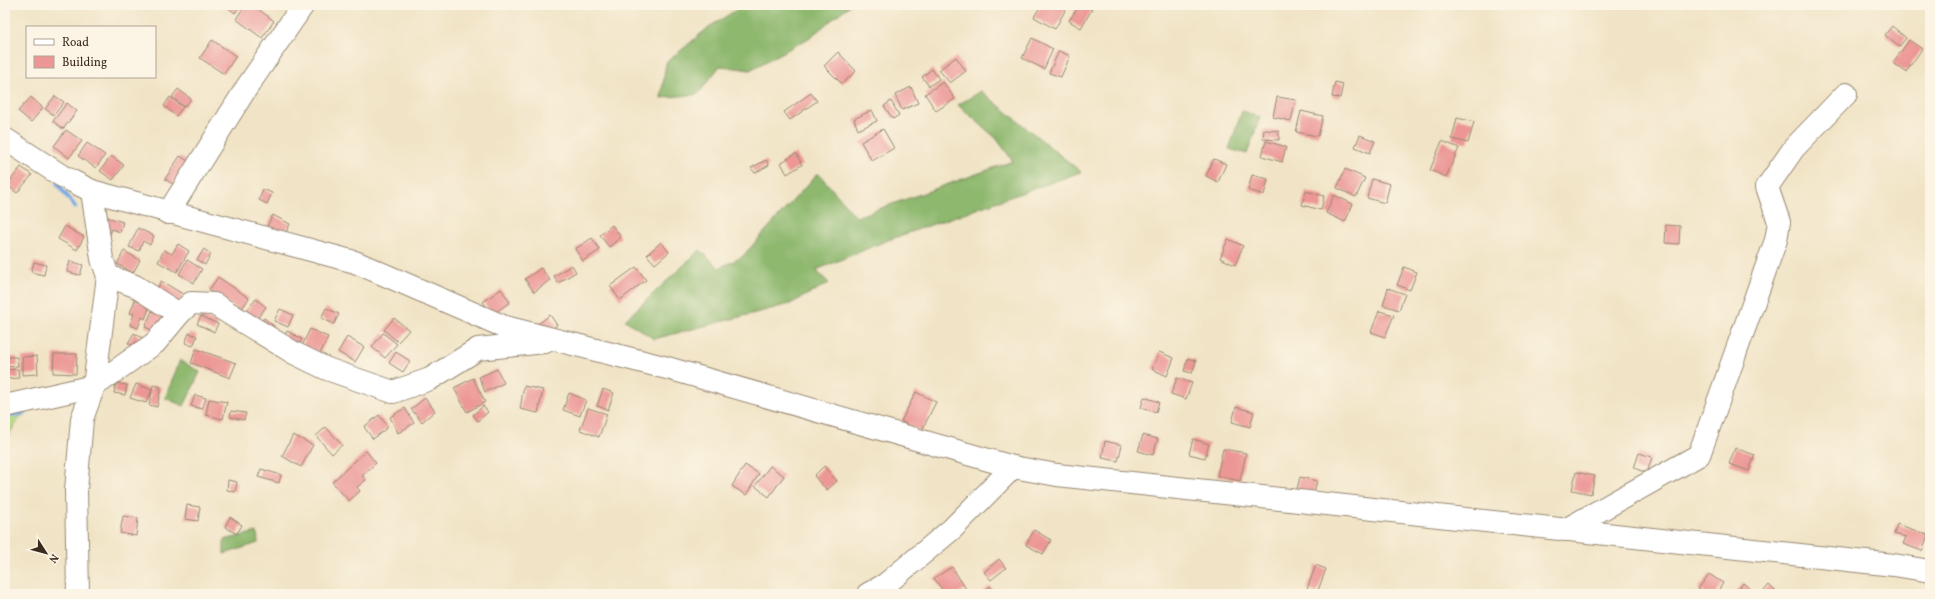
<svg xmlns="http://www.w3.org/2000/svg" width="1935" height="599" font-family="Vollkorn,serif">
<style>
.green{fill:#b3d77f;stroke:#77804e}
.forest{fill:#8eb86e;stroke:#647146}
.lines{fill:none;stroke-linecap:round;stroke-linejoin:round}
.stream{stroke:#78abe5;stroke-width:4.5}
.building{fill:#ec9695}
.minor-casing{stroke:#968772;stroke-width:24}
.minor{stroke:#fff;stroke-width:22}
</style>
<rect width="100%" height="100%" fill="#fcf5e5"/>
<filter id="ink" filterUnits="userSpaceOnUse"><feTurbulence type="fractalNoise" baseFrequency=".025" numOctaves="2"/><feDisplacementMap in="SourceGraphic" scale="8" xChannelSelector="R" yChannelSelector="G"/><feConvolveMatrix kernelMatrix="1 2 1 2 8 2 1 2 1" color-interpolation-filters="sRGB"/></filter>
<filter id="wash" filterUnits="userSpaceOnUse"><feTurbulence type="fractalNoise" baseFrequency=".012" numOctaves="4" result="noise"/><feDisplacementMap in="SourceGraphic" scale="16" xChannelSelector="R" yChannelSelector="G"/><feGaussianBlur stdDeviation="0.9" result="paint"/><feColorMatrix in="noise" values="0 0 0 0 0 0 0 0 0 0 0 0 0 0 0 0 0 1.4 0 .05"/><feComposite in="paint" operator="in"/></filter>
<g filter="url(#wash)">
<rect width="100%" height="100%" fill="#f1e4c6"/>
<!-- green -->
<polygon class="green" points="33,400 5,439 5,406"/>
<!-- forest -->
<g class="forest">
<polygon points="744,5 850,5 809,38 750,70 720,66 698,94 661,98 666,63 709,27"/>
<polygon points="981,91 1081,172 888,240 816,270 829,283 790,304 654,339 625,320 700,250 719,268 742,257 818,173 856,217 1013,161 996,138 958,105"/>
<polygon points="1242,111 1260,117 1247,154 1229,149"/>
<polygon points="180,360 200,372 184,406 165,398"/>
<polygon points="257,532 258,543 224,554 224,540"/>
</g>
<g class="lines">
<!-- stream -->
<g class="stream">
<polyline points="58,184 75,207"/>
<polyline points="11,415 24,413"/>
</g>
</g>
<g id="blocks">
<!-- building -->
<g class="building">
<polygon points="228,5 241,5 235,13 227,7"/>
<polygon points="245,5 253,5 274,21 262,38 236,19"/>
<polygon points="1041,5 1063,5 1067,7 1055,29 1034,17"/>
<polygon points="1079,5 1085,5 1092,9 1081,28 1069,21"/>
<polygon points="1892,26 1906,38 1899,47 1885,35"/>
<polygon points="1032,38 1053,49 1044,69 1022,58"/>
<polygon points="212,40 236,56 224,74 200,58"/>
<polygon points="1909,40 1922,49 1906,72 1893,63"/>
<polygon points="1059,51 1070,56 1061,77 1049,73"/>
<polygon points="838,52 856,71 842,84 824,66"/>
<polygon points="956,57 966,71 950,83 939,70"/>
<polygon points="932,69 939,79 929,86 922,77"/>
<polygon points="943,82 955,99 936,111 925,94"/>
<polygon points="1335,82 1343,84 1340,98 1332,97"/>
<polygon points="911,87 918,103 902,110 895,95"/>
<polygon points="178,89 191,99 184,107 172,97"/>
<polygon points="811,93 817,101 790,120 784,112"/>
<polygon points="55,96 64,102 54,115 45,109"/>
<polygon points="31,97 43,108 31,122 18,111"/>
<polygon points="170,97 183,107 176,116 164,106"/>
<polygon points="1277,97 1296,100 1291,121 1273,117"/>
<polygon points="891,101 899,115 893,119 884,106"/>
<polygon points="67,103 77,111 63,129 53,121"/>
<polygon points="872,110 877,121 858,130 854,119"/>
<polygon points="1301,111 1323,116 1318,136 1296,132"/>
<polygon points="1457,118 1474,122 1468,143 1452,139"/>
<polygon points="883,129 894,148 872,161 861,142"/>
<polygon points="66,130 82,141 69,158 54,146"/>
<polygon points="1264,130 1279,131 1279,140 1263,139"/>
<polygon points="1360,135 1375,141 1370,153 1355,147"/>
<polygon points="1266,141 1286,147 1282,162 1262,156"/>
<polygon points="1442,141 1459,148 1446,177 1430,170"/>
<polygon points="87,143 105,155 96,168 78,156"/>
<polygon points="796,153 802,165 787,174 781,163"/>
<polygon points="111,156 124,165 113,180 100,171"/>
<polygon points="180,156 191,163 176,186 165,179"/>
<polygon points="1214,159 1226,164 1218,182 1206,176"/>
<polygon points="766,160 769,165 755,173 751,168"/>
<polygon points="21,167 32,175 17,193 7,185"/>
<polygon points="1345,169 1365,178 1356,197 1337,188"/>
<polygon points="1252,175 1268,179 1264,195 1248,190"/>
<polygon points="1372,179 1390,184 1385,203 1367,198"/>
<polygon points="263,189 272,193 267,204 259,200"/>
<polygon points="1306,191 1324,196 1321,210 1302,205"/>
<polygon points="1334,195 1353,204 1345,222 1326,213"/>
<polygon points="273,215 290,224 284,237 266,228"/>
<polygon points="107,217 123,222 120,232 112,229 109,237"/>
<polygon points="612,225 621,237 609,247 600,235"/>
<polygon points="1666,225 1680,226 1679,244 1665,243"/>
<polygon points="65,226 84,237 77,250 58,239"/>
<polygon points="138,228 154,236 150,245 143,241 139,251 129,247"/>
<polygon points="592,238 600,250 583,261 575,249"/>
<polygon points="1228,239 1243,246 1235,265 1220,258"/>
<polygon points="661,242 669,252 655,264 647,255"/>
<polygon points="178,244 189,251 177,272 158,262 164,250 172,254"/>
<polygon points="204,249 211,254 205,265 197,260"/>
<polygon points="124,251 140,260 133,273 117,264"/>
<polygon points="187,260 202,269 194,283 179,274"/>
<polygon points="70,261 83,265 80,275 67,272"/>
<polygon points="34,262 46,265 44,275 31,272"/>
<polygon points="572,265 576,272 558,283 554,276"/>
<polygon points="636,267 646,280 620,300 610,286"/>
<polygon points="1404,267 1417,272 1410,290 1397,285"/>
<polygon points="541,268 550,280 534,292 525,279"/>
<polygon points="218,277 249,298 240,311 209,290"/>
<polygon points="161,281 183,294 176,308 154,295"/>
<polygon points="1388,288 1405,294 1399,310 1383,305"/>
<polygon points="501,289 510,302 492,315 483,302"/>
<polygon points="256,299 266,307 253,324 242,316"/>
<polygon points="135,300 150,306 145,319 142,317 138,328 130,325 134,314 130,313"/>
<polygon points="326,308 339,314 334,324 321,318"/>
<polygon points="280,309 293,315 288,327 274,321"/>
<polygon points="152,311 166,316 159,333 145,327"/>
<polygon points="1379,311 1394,315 1385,337 1371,332"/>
<polygon points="550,315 557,325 540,338 533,328"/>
<polygon points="201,316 218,324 214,332 197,324"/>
<polygon points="264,318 274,326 268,334 257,327"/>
<polygon points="394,318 409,330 398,342 384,330"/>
<polygon points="310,329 328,337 319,356 301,348"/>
<polygon points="287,331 302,339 296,349 282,341"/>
<polygon points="134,333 144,339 138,349 128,343"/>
<polygon points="189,333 197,336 193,346 185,343"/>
<polygon points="383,333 397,344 385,358 372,347"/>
<polygon points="347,337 364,347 355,362 338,352"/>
<polygon points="196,349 236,363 230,378 191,363"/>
<polygon points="396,352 410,361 403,372 389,363"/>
<polygon points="1159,352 1174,358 1167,376 1152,369"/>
<polygon points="54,354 77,354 76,374 53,373"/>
<polygon points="37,356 38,374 22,375 22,357"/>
<polygon points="5,357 17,357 18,366 5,367"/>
<polygon points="1188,358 1196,361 1192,373 1184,371"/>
<polygon points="18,369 19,378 5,379 5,370"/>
<polygon points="497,369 504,383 485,392 479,377"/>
<polygon points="473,378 485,402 467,412 454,388"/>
<polygon points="1177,378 1192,383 1186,399 1171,394"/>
<polygon points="116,383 127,385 125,395 114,393"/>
<polygon points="136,384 152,390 146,403 130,398"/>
<polygon points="153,385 161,387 157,407 149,405"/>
<polygon points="524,386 543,390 538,413 520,409"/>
<polygon points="603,389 614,393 608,410 597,406"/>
<polygon points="916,392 936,402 921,432 901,421"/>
<polygon points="569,393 586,400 580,416 563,410"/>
<polygon points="195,395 206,398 202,409 191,406"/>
<polygon points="1144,397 1159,402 1156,412 1141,408"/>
<polygon points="425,398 435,411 422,422 411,409"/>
<polygon points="209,399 227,402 223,419 206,415"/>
<polygon points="483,406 488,412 478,421 473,415"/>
<polygon points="1236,407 1254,412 1250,427 1232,422"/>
<polygon points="405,408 414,423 398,433 390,417"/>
<polygon points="588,408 607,414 599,437 580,430"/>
<polygon points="231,411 246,413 244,420 230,417"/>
<polygon points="379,415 388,427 373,439 364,427"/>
<polygon points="326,427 342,445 332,454 316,436"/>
<polygon points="293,435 313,445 301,467 282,456"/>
<polygon points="1143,435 1158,439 1153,455 1138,451"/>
<polygon points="1193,439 1209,444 1205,458 1189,454"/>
<polygon points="1105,441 1122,445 1118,461 1102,458"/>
<polygon points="1735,448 1755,455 1749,471 1729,464"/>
<polygon points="1223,449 1246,453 1240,481 1217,476"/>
<polygon points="366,451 376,463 362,476 366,480 357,487 360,491 349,501 332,482"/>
<polygon points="1639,453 1652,457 1647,473 1634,468"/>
<polygon points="745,465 759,474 746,495 732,486"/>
<polygon points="770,466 784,476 769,497 755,486"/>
<polygon points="824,466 837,481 827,490 814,476"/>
<polygon points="261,469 281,475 279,483 258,477"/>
<polygon points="1576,472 1595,476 1591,494 1572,490"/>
<polygon points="1300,477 1317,481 1314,493 1297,489"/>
<polygon points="228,480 237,482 235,492 227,490"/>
<polygon points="187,505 200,507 198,521 185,519"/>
<polygon points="123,516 138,518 136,536 120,533"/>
<polygon points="230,517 242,525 237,534 225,527"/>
<polygon points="1897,524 1928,535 1922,551 1903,544 1906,537 1894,534"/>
<polygon points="1034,530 1051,540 1043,554 1026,545"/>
<polygon points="999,559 1006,568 991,580 984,572"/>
<polygon points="1316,565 1326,569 1317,593 1307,589"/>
<polygon points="952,567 966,589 957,594 945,594 934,578"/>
<polygon points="1709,574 1723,583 1716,594 1706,594 1698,589"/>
<polygon points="1743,583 1755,593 1754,594 1735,594"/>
<polygon points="1769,585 1778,594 1761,594"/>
<polygon points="990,586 996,594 980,594"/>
</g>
</g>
</g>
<g filter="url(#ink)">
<use href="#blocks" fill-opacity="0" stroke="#968772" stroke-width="1"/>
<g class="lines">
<defs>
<g id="minor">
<polyline points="5,139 62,176 92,191 355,262 505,327 671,369 1013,467 1057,475 1894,565 1930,571"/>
<polyline points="168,213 247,87 303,5"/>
<polyline points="179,314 191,303 214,304 294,353 327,369 393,392 430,379 478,349 545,342"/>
<polyline points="5,406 94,386 155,343 179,314 135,286 108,276"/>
<polyline points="1565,530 1699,455 1776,240 1779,222 1767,187 1794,148 1846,94"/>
<polyline points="78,594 76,490 82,419 94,386 108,276 102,259 92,191"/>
<polyline points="868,594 886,584 952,529 1013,467"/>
</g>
</defs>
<!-- minor casing -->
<use href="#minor" class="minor-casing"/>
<!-- minor -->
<use href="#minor" class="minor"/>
</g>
</g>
<!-- margin -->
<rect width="1935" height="599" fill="none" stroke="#fcf5e5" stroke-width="20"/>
<!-- legend -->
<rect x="26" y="26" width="130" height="52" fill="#fcf5e5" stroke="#afa495"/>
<rect x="34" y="39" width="20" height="6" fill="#ffffff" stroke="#afa495"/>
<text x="62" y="46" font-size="12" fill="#3b2a1e">Road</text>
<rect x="34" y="56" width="20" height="12" fill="#ec9695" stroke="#afa495"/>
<text x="62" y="66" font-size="12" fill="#3b2a1e">Building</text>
<!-- north arrow -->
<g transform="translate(46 553) rotate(126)" stroke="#fcf5e5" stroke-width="3" paint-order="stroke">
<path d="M0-3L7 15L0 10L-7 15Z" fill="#3b2a1e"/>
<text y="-6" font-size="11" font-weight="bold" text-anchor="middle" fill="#3b2a1e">N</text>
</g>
</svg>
